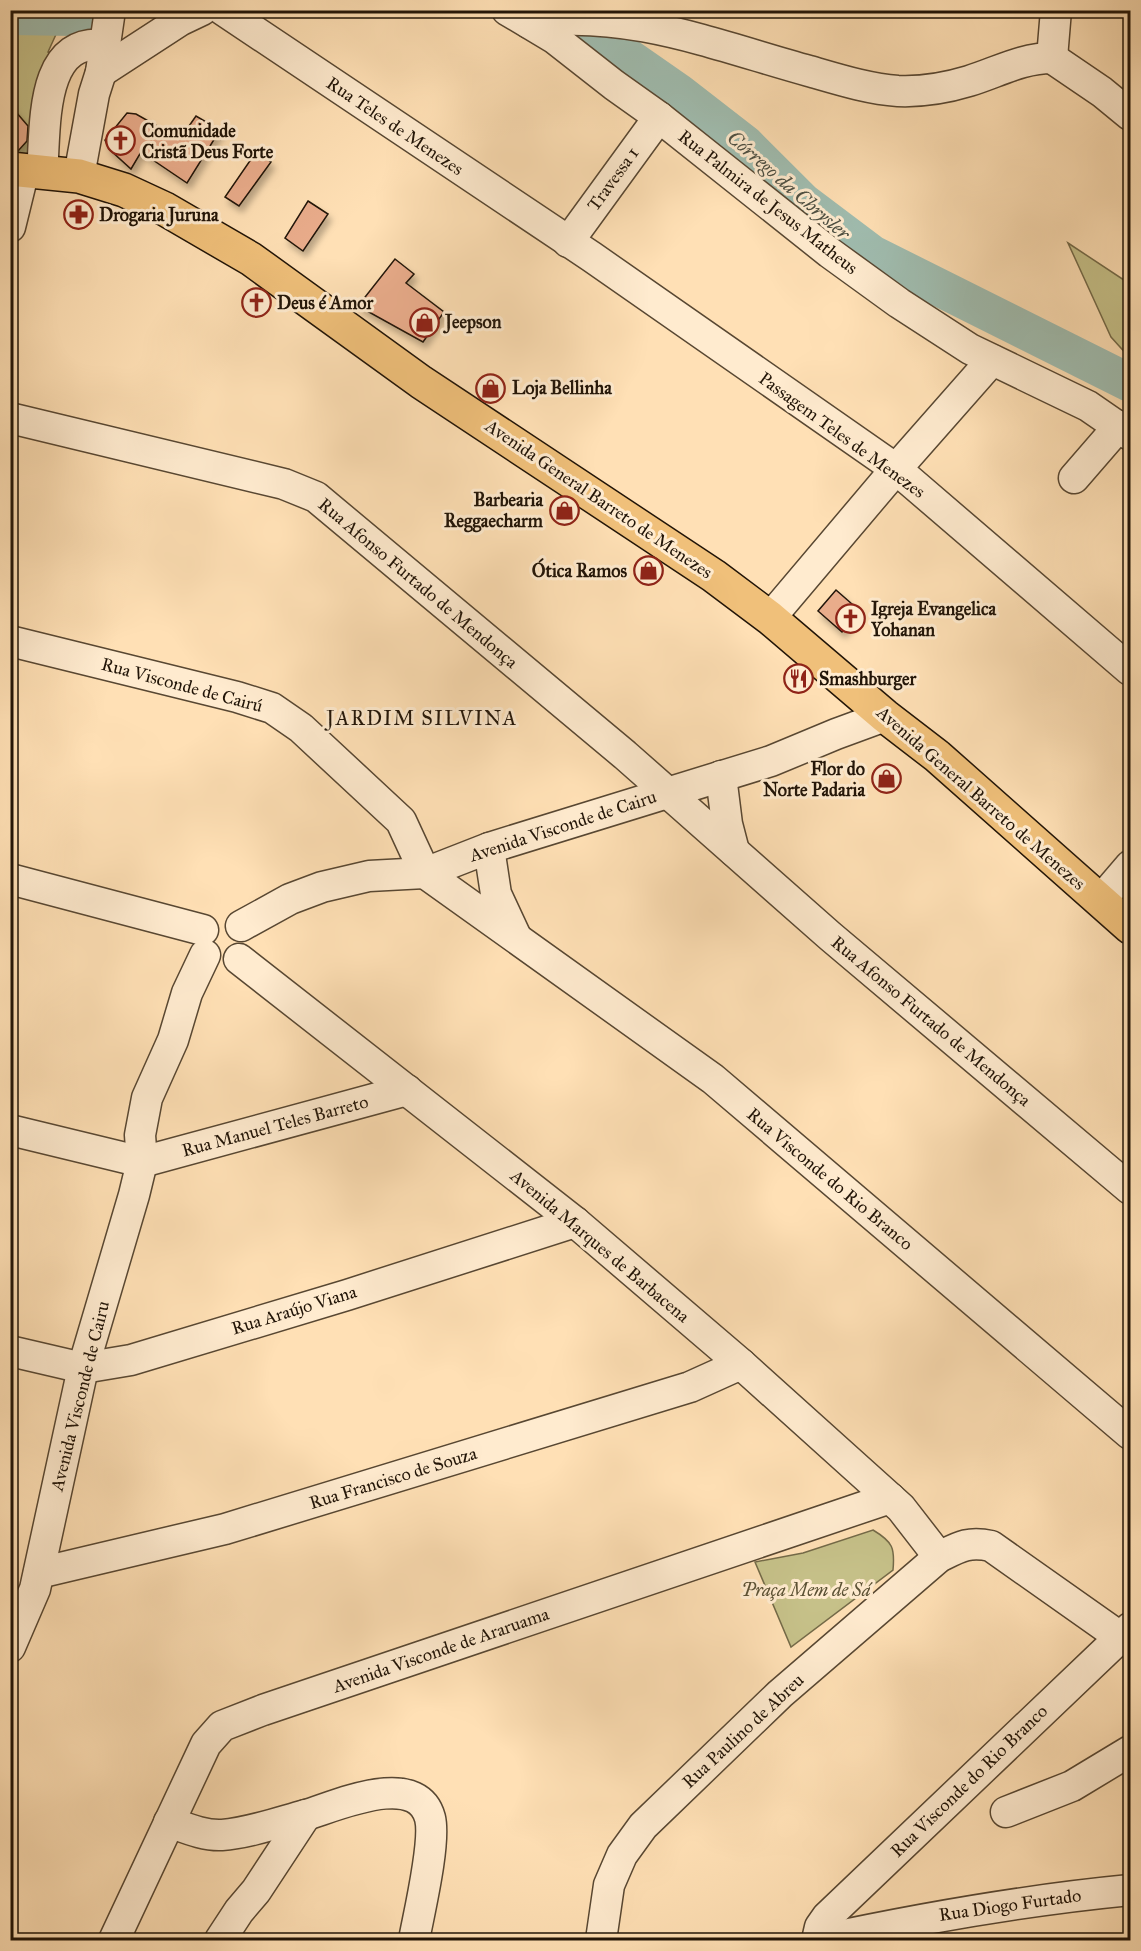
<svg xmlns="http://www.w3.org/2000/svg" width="1141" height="1951" font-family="'IM FELL Great Primer',serif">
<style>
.green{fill:#c6c189;stroke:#746a48;stroke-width:1.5}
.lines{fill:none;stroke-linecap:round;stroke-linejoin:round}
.river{stroke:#a0bdb0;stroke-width:38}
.building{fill:#e9ac8b;stroke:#211407;stroke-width:1.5;filter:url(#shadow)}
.minor-casing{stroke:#584732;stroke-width:33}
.major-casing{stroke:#211407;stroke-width:36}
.minor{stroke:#ffebcf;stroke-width:30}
.major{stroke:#f0c07a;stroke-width:33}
.labels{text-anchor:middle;stroke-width:6;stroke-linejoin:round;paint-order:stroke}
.street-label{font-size:18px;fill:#211407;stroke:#ffebcf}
.poi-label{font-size:18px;font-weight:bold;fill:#211407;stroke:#ffebcf;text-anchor:start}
.park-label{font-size:18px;font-style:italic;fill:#5b5134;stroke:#ffebcf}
.water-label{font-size:20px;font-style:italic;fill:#4d4f42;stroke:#ffebcf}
.neighbourhood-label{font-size:20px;letter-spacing:1.5px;fill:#211407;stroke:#ffebcf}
</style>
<defs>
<filter id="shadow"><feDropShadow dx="3.5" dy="6" stdDeviation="3" flood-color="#0004"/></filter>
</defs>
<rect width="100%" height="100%" fill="#ffe0b5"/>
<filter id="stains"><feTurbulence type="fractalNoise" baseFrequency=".00333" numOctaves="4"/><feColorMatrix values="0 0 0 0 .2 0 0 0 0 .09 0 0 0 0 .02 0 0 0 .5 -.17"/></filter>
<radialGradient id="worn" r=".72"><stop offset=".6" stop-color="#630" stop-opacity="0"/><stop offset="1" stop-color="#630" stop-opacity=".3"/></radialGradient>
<!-- green -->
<g class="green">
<polygon points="10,27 58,30 48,52 56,54 36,163 11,161"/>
<polygon points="1068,243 1130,284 1130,358 1111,337"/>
<path d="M 873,1530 C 893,1542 895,1548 893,1570 L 791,1647 L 755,1562 L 803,1553 Z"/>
</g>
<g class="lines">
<!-- river -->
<g class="river">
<polyline points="560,10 678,92 745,144 803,202 872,254 1130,383"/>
<polyline points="10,16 75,17 99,10"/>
</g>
</g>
<!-- building -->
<g class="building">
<polygon points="10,105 28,126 27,141 18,151 10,150"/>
<polygon points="127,113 136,114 180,139 196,116 220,130 187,183 141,152 131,169 109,149 105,140"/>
<polygon points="256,152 271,162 239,206 225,197"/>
<polygon points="308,201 328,214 303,251 285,238"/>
<polygon points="395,259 414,274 406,283 444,312 423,342 358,306"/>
<polygon points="836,590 860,611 842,632 818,611"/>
</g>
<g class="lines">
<defs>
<g id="minor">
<polyline points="223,10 592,257 896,469 1130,670"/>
<polyline points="507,10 554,38 614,85 659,117 830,253 899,303 970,349 1088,406 1130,435"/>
<path d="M 529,23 C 625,8 718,46 809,71 C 837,79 868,89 898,91 C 923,92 946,88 969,81 C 998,72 1022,58 1052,58"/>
<polyline points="1052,58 1102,92 1130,115"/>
<polyline points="1052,58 1056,10"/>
<polyline points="101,72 181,20 202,10"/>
<path d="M 42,172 C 46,128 39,37 105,45"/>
<polyline points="79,176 94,94 101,72 110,10"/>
<polyline points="10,227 24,170"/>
<polyline points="568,242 659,117"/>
<polyline points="10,418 284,484 316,497 625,755 830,936 1130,1189"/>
<polyline points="1074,478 1119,426"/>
<polyline points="770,618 896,469 992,360"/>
<polyline points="10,641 237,697 272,708 301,728 401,821 425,873 713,1079 1130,1434"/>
<polyline points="721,776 727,824 734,851"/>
<polyline points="489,848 496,894 516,937"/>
<polyline points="10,879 203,930"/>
<polyline points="1100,901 1130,866"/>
<polyline points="241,926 290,899 322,887 369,876 425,873 489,848 771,761 836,734 885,716"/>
<polyline points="239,959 575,1222 741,1364 901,1508 939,1557"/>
<polyline points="10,1130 142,1162 407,1090"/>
<polyline points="10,1351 83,1368 131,1360 347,1295 575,1222"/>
<polyline points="39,1573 225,1529 690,1387 741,1364"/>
<polyline points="10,1647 35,1589 83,1368 134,1195 142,1162 140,1135 147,1098 173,1040 187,993 205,955"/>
<polyline points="1006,1812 1072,1786 1130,1751"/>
<path d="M 169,1822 C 186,1828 204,1836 222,1835 C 249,1833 280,1822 306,1815 C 336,1806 417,1769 430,1818 C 436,1842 419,1913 414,1940"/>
<polyline points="114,1940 206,1744 222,1726 263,1710 890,1498"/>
<polyline points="220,1940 239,1911 256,1891 306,1815"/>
<path d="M 601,1940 L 609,1885 L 622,1855 L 643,1826 L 780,1694 L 939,1557 C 959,1547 968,1541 991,1546 L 1120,1637"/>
<polyline points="817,1940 820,1927 827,1917 1130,1628"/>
<path d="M 820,1940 C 923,1918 1026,1900 1130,1890"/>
</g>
<polyline id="major" points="10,169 79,176 124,190 165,209 251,259 421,382 714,576 770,618 885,716 937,756 1130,927"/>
</defs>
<!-- minor casing -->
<use href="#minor" class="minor-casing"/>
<!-- major casing -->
<use href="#major" class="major-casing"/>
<!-- minor -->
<use href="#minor" class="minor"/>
<!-- major -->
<use href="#major" class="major"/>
</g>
<!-- icons -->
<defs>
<symbol id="church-ring" viewBox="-11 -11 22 22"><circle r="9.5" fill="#ffebcf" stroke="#8f2418" stroke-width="1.5"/><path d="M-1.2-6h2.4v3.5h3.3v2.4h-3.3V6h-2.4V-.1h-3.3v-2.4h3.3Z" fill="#8f2418"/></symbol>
<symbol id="pharmacy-ring" viewBox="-11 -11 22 22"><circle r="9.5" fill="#ffebcf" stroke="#8f2418" stroke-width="1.5"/><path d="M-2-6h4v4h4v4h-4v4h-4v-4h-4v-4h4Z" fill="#8f2418"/></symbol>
<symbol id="shop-ring" viewBox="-11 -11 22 22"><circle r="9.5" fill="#ffebcf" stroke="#8f2418" stroke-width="1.5"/><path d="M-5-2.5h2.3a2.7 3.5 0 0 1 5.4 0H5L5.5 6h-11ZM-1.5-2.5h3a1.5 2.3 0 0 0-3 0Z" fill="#8f2418"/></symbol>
<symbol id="restaurant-ring" viewBox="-11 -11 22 22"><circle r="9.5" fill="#ffebcf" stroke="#8f2418" stroke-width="1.5"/><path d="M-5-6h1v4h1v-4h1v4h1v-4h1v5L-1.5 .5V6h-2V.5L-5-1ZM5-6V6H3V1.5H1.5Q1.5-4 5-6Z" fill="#8f2418"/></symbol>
</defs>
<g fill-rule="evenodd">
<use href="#church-ring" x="104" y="124" width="33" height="33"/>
<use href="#pharmacy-ring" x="62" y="198" width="33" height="33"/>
<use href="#church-ring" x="240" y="286" width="33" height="33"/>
<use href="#shop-ring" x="408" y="306" width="33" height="33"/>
<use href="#shop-ring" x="474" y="372" width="33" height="33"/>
<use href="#shop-ring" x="548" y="494" width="33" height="33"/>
<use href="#shop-ring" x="632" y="554" width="33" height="33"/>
<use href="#church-ring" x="834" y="602" width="33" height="33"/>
<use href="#restaurant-ring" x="782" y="662" width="33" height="33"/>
<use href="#shop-ring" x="870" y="762" width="33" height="33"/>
</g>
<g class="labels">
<!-- street labels -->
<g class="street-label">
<text transform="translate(395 126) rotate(34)" y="6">Rua Teles de Menezes</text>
<text transform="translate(613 179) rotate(-54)" y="6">Travessa 1</text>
<text transform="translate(768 202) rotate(38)" y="6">Rua Palmira de Jesus Matheus</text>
<text transform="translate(842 435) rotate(36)" y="6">Passagem Teles de Menezes</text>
<text transform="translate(599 499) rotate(34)" y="6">Avenida General Barreto de Menezes</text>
<text transform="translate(418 583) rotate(40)" y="6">Rua Afonso Furtado de Mendonça</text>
<text transform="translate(182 685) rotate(15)" y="6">Rua Visconde de Cairú</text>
<text transform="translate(981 798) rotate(41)" y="6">Avenida General Barreto de Menezes</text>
<text transform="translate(563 826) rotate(-18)" y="6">Avenida Visconde de Cairu</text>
<text transform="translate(931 1021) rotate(40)" y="6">Rua Afonso Furtado de Mendonça</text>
<text transform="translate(275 1126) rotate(-15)" y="6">Rua Manuel Teles Barreto</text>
<text transform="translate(830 1179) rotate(40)" y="6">Rua Visconde do Rio Branco</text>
<text transform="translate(600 1246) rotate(40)" y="6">Avenida Marques de Barbacena</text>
<text transform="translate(294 1310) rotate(-17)" y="6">Rua Araújo Viana</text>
<text transform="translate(80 1396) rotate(-76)" y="6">Avenida Visconde de Cairu</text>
<text transform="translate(393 1478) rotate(-17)" y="6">Rua Francisco de Souza</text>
<text transform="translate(441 1650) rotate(-19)" y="6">Avenida Visconde de Araruama</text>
<text transform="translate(743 1731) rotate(-43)" y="6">Rua Paulino de Abreu</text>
<text transform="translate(969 1781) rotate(-44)" y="6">Rua Visconde do Rio Branco</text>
<text transform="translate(1010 1905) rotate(-8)" y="6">Rua Diogo Furtado</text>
</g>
<!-- poi labels -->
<g class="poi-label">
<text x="142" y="137">Comunidade<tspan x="142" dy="21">Cristã Deus Forte</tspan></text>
<text x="99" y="221">Drogaria Juruna</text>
<text x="277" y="309">Deus é Amor</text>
<text x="445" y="328">Jeepson</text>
<text x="512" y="394">Loja Bellinha</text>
<text x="543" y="506" text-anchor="end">Barbearia<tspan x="543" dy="21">Reggaecharm</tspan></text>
<text x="627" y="577" text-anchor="end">Ótica Ramos</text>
<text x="871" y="615">Igreja Evangelica<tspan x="871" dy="21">Yohanan</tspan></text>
<text x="819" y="685">Smashburger</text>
<text x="865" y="775" text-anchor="end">Flor do<tspan x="865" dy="21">Norte Padaria</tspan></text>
</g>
<!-- park labels -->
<g class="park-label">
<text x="806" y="1596">Praça Mem de Sá</text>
</g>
<!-- water labels -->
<g class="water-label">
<text transform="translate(789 185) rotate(41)" y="7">Córrego da Chrysler</text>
</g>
<!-- neighbourhood labels -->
<g class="neighbourhood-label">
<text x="422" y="725">JARDIM SILVINA</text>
</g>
</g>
<!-- margin -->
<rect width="1141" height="1951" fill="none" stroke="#ffe0b5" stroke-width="36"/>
<rect x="12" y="12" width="1117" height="1927" fill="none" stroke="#211407" stroke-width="3"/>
<rect x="18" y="18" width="1105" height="1915" fill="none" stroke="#211407" stroke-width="1.5"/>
<rect width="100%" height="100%" filter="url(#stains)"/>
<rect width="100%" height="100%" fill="url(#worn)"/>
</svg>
